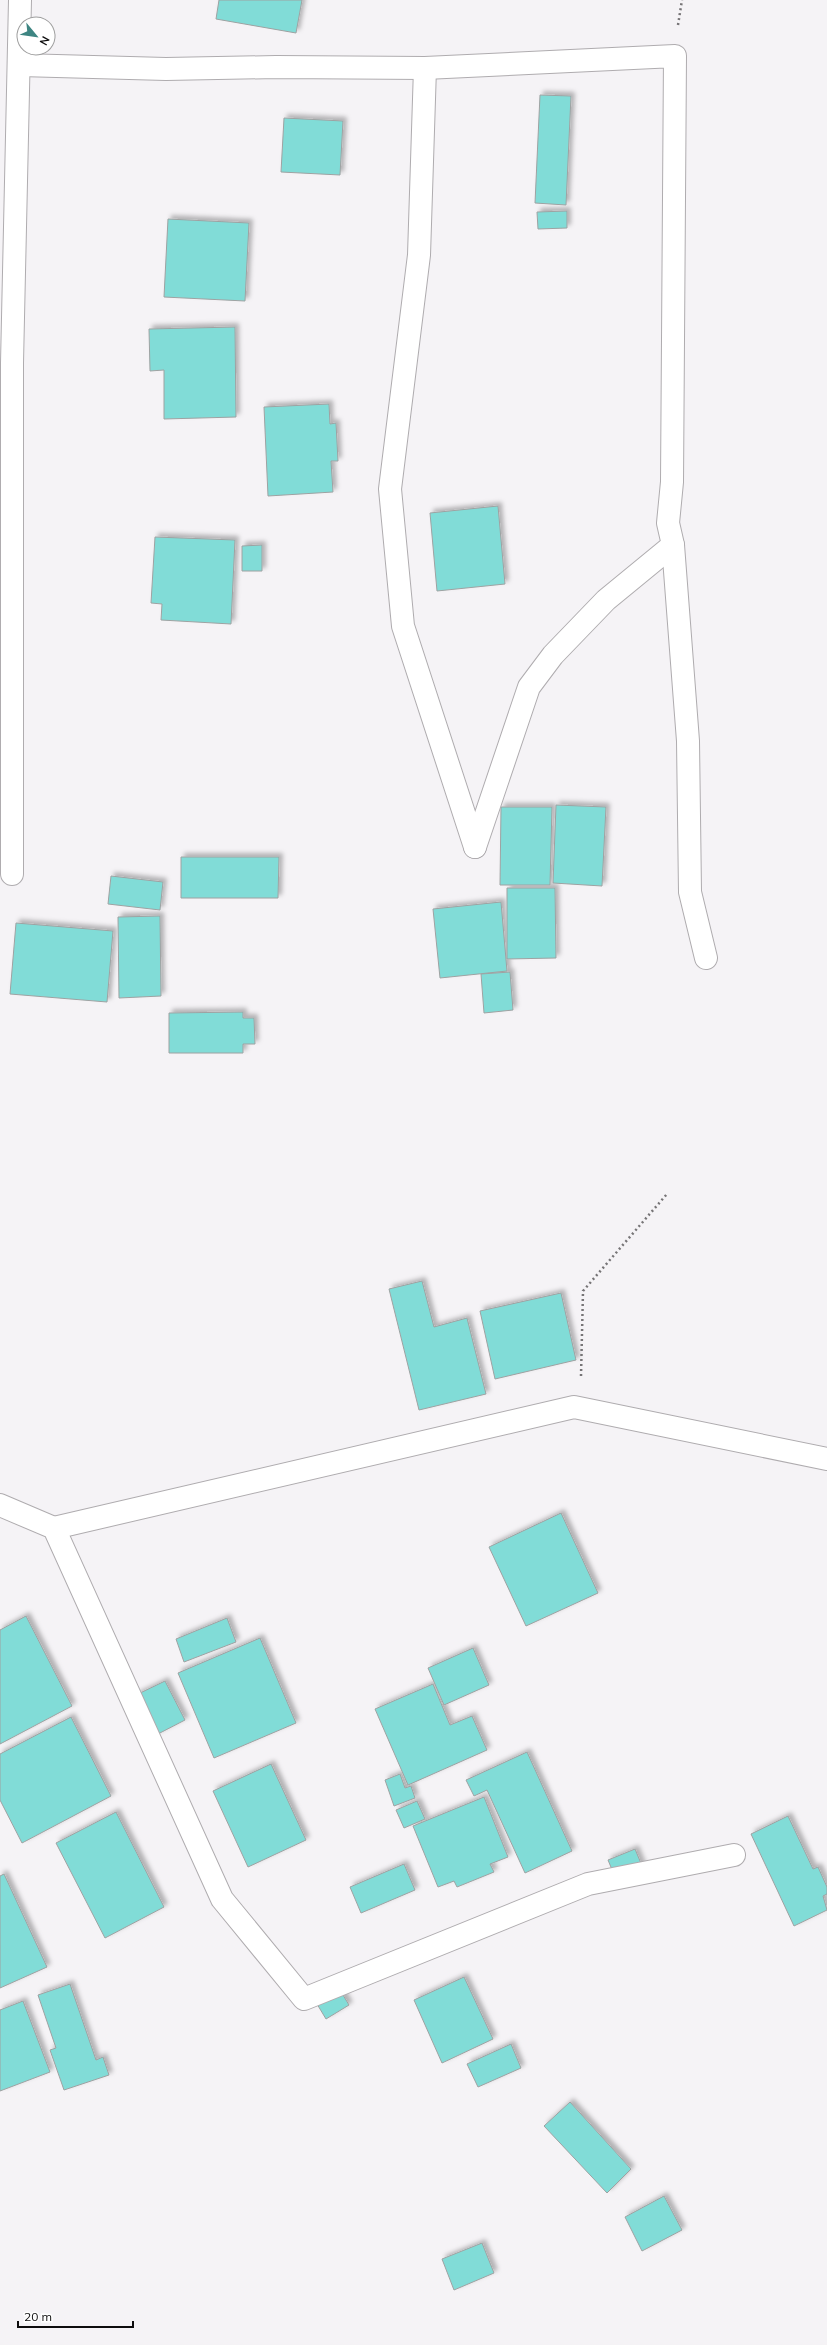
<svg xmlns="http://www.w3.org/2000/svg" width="827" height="2345" font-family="Mulish,sans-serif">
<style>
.building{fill:#81dcd7;stroke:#9ea2a2;filter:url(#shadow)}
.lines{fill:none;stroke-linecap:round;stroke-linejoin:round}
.street-casing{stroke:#afacaf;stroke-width:24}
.path{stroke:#767476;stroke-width:2.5;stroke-dasharray:2 3;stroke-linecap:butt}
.street{stroke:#fff;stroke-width:22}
</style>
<defs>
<filter id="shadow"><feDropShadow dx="3.5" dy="-3.5" stdDeviation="2" flood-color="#0004"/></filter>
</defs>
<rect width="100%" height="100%" fill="#f5f3f6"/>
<!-- building -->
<g class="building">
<polygon points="219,0 302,0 296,33 216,19"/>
<polygon points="540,95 571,96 566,205 535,203"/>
<polygon points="284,118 343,121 340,175 281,172"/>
<polygon points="567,211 567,228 538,229 537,212"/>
<polygon points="168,219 249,223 245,301 164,297"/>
<polygon points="235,327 236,417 164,419 164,370 150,371 149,329"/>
<polygon points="329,404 330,424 336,423 338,461 331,461 333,492 268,496 264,407"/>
<polygon points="498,506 505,584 437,591 430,513"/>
<polygon points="155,537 235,540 231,624 161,620 162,604 151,603"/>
<polygon points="262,545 262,571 242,571 242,546"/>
<polygon points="556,805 606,807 602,886 553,883"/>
<polygon points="501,807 552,807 550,885 500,885"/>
<polygon points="181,857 279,857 278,898 181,898"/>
<polygon points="111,876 163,882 160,910 108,904"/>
<polygon points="507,888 555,888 556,958 507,959"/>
<polygon points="501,902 507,971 440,978 433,909"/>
<polygon points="160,916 161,996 119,998 118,917"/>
<polygon points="16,923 113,931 107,1002 10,994"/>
<polygon points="510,972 513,1010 484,1013 481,974"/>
<polygon points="243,1012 243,1018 254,1018 255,1044 243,1044 243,1053 169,1053 169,1013"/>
<polygon points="422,1281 434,1327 467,1318 486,1394 419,1410 389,1289"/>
<polygon points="561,1293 576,1360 495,1379 480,1311"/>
<polygon points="561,1513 598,1593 526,1626 489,1547"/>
<polygon points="26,1616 72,1706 0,1744 0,1630"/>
<polygon points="227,1618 236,1642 184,1662 176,1639"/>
<polygon points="260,1638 296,1723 214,1758 178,1673"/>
<polygon points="473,1648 489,1685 444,1705 428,1668"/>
<polygon points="165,1681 185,1720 156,1735 136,1695"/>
<polygon points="433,1684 450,1725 472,1716 487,1750 408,1785 375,1709"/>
<polygon points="71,1717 111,1796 22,1843 0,1800 0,1754"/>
<polygon points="527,1752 572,1851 525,1873 487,1790 474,1796 466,1780"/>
<polygon points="271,1764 306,1840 248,1867 213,1791"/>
<polygon points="400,1774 405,1788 411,1786 415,1798 394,1806 385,1780"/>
<polygon points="484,1797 508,1857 490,1864 494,1872 457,1887 454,1881 438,1887 413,1826"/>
<polygon points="417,1801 425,1819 404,1828 396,1810"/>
<polygon points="116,1812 164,1907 105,1938 56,1843"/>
<polygon points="788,1816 813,1869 818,1867 827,1887 827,1894 823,1896 827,1910 794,1926 751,1834"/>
<polygon points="635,1849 645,1873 618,1884 608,1860"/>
<polygon points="404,1864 415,1890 361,1913 350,1887"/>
<polygon points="4,1874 47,1967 0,1988 0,1876"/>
<polygon points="464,1977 493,2039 442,2063 414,2000"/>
<polygon points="70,1984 96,2060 103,2057 109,2075 64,2090 50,2050 56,2048 38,1995"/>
<polygon points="337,1985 349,2005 326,2019 314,1999"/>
<polygon points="23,2001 50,2072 0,2091 0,2010"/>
<polygon points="511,2044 521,2068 478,2087 467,2064"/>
<polygon points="570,2102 631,2169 607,2193 544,2126"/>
<polygon points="664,2196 682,2230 642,2251 625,2217"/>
<polygon points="482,2243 494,2273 454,2290 442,2259"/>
</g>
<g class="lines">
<defs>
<g id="street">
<polyline points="20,65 166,69 276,67 425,68 675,56 672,482 668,523 673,545 606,600 553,655 529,687 475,847"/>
<polyline points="425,68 419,255 390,489 403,626 475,847"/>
<polyline points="673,545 688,741 690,892 706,958"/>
<polyline points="12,874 12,363 20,0"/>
<polyline points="0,1505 54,1528 222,1899 304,1999 588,1884 734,1855"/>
<polyline points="54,1528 574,1407 827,1459"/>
</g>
</defs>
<!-- street casing -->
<use href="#street" class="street-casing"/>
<!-- path -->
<g class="path">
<polyline points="678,25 682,0"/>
<polyline points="581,1376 583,1291 667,1194"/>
</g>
<!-- street -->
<use href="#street" class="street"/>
</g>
<!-- north arrow -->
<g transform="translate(36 36) rotate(119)"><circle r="19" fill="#ffffff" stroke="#9e9e9e"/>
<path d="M0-3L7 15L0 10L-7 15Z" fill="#3e8582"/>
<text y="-6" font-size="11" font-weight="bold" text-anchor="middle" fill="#0d0c0d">N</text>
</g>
<!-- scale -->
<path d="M18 2321v6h115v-6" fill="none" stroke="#0d0c0d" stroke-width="2"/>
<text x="24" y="2321" font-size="12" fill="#0d0c0d" stroke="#ffffff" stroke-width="3" paint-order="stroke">20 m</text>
</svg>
